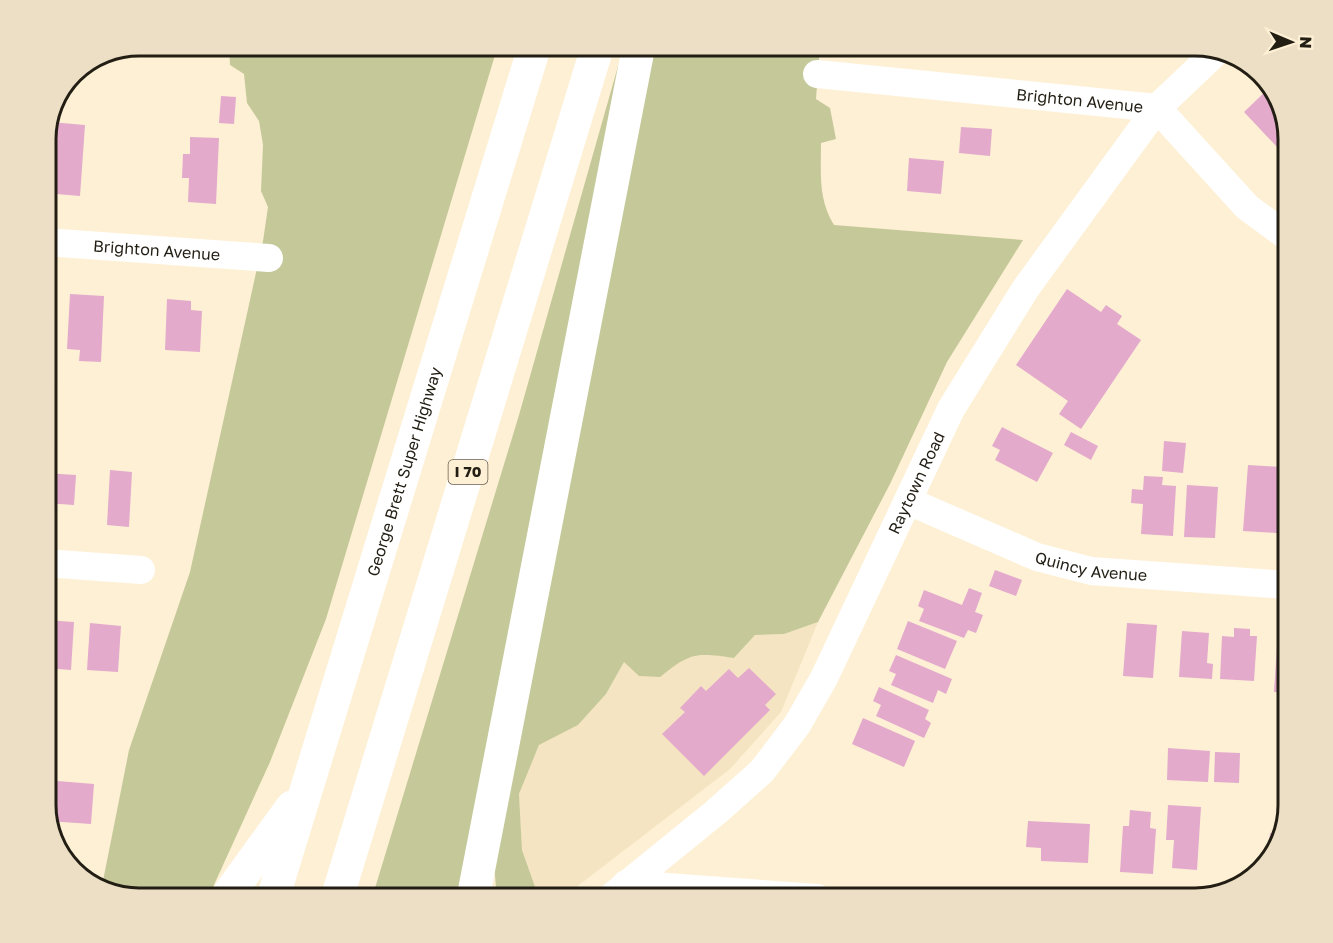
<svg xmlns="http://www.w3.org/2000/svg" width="1333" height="943" font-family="'Golos Text',sans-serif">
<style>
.built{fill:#f5e4c1}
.green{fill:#c5c999}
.building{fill:#e3aacc}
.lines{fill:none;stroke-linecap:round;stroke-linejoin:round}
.street{stroke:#fff;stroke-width:28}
.highway{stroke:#fff;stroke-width:33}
.labels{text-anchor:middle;stroke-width:6;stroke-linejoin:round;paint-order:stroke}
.shield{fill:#fef0d4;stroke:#655d4e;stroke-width:1.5}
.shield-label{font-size:15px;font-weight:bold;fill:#231e14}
.street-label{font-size:16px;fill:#231e14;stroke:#fef0d4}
.rim{fill:none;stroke:#231e14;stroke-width:3}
</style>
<rect width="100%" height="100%" fill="#fef0d4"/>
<!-- built -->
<polygon class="built" points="818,622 781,712 730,769 562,898 539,898 522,850 519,794 539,745 578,725 606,694 624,662 659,677 682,659 708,654 734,658 755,635 784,634"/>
<!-- green -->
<g class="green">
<polygon points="229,45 498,45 326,619 270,762 208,898 138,898 102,886 129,750 190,572 263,241 268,207 261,191 263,145 259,121 247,103 244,74 230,65"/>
<polygon points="624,45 460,898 372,898 519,415"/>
<path d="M 655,45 L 820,45 L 816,99 L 830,108 L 836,139 L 821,143 C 821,173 818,199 834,225 L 1023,240 L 947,362 L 890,484 L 818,622 L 784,634 L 755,635 L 734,658 C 696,652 689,653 660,677 L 639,676 L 624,662 L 606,694 L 578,725 L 539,745 L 519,794 L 522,850 L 539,898 L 503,898 L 496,888 L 494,863 Z"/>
</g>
<!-- building -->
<g class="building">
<polygon points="1270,87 1278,97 1288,138 1278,148 1244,112"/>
<polygon points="221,96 236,97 234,124 219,123"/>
<polygon points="50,122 85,125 80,196 45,193"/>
<polygon points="961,127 992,129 990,156 959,153"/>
<polygon points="190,137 219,138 216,204 188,202 189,178 182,178 183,154 190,154"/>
<polygon points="909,158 944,161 941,194 907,191"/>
<polygon points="1067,289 1101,312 1106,305 1122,316 1117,324 1141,340 1081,429 1059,414 1068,401 1016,365"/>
<polygon points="70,294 104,296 101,362 79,361 80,350 67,349"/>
<polygon points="167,299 191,301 191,310 202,311 200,352 165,350"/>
<polygon points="1002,427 1053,453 1037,482 995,460 1000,450 992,446"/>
<polygon points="1071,432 1098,446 1091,460 1064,445"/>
<polygon points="1164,441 1186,443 1183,473 1162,471"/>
<polygon points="1248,465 1281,467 1277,533 1243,531"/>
<polygon points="110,470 132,472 129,527 107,525"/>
<polygon points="45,473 76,475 74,505 45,503"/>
<polygon points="1144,476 1163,477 1162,485 1176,486 1173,536 1141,534 1143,504 1131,503 1132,489 1143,490"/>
<polygon points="1187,485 1218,487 1215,538 1184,537"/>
<polygon points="995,570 1022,580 1016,596 989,586"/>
<polygon points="969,588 982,593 975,612 983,615 976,633 968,630 964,638 919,621 924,609 918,606 924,590 962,605"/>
<polygon points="45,620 74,622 71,670 45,668"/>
<polygon points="908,621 957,641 945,669 897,649"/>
<polygon points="90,623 121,626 118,672 87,670"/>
<polygon points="1127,623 1157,625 1153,678 1123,676"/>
<polygon points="1234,628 1250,629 1250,636 1257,636 1254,681 1220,679 1222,636 1234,637"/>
<polygon points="1182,631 1209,633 1207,663 1213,664 1212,679 1179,677"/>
<polygon points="1278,631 1288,632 1288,693 1274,692"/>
<polygon points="896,655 952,679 946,694 938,690 933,703 891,685 896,674 889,671"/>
<polygon points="749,668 776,694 765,705 770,710 704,776 662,734 685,712 680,708 701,686 706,691 729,669 738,678"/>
<polygon points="879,687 929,710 925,719 931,723 924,738 876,716 881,705 873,701"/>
<polygon points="863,718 915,741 904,767 852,744"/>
<polygon points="1168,748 1210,751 1208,782 1167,780"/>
<polygon points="1215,752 1240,753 1239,783 1214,782"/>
<polygon points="45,780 94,784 91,824 48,821 45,810"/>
<polygon points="1168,805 1201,807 1197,870 1172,868 1174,840 1166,840"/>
<polygon points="1130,810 1151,812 1150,828 1156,829 1153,874 1120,872 1123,826 1129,826"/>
<polygon points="1028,821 1090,824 1088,863 1041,861 1041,848 1026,847"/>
<polygon points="1270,833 1278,834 1269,860 1268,860"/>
</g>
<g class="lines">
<!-- street -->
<g class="street">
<path id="s1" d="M 817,74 L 1157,108 L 1247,207 L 1288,237"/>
<path id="s2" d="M 45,242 L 269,258"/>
<path id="s3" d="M 908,501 L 1037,557 L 1091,571 L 1288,585"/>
<polyline points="45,563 141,570"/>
<polyline points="626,893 626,884 817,898"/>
<path id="s4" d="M 610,898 L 716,812 L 762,771 L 797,725 L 824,678 L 951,409 L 1026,288 L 1157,108 L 1216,52"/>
</g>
<!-- highway -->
<g class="highway">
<polyline points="226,898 292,807"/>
<path id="s5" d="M 273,898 L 535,45"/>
<polyline points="337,898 598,45"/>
<polyline points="473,898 639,45"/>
</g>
</g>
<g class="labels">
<!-- shield labels -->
<rect class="shield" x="448.5" y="460" width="39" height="24" rx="4.5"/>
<g class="shield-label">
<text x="468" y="477">I 70</text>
</g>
<!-- street labels -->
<g class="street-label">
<text dy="6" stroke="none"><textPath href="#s1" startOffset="264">Brighton Avenue</textPath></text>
<text dy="6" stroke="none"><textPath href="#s2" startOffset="112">Brighton Avenue</textPath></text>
<text dy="6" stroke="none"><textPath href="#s5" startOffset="446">George Brett Super Highway</textPath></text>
<text dy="6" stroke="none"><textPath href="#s4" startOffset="526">Raytown Road</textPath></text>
<text dy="6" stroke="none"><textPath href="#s3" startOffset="196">Quincy Avenue</textPath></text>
</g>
</g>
<!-- crop -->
<path d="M0 0H1333V943H0ZM139 56H1195A83 83 0 0 1 1278 139V805A83 83 0 0 1 1195 888H139A83 83 0 0 1 56 805V139A83 83 0 0 1 139 56Z" fill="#ecdfc5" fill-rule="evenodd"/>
<path class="rim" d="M139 56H1195A83 83 0 0 1 1278 139V805A83 83 0 0 1 1195 888H139A83 83 0 0 1 56 805V139A83 83 0 0 1 139 56Z"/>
<!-- north arrow -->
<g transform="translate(1291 42) rotate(92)" stroke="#fef0d4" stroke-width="4.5" paint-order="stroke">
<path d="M0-4.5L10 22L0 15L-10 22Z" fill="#231e14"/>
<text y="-9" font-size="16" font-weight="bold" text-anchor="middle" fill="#231e14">N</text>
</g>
</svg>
